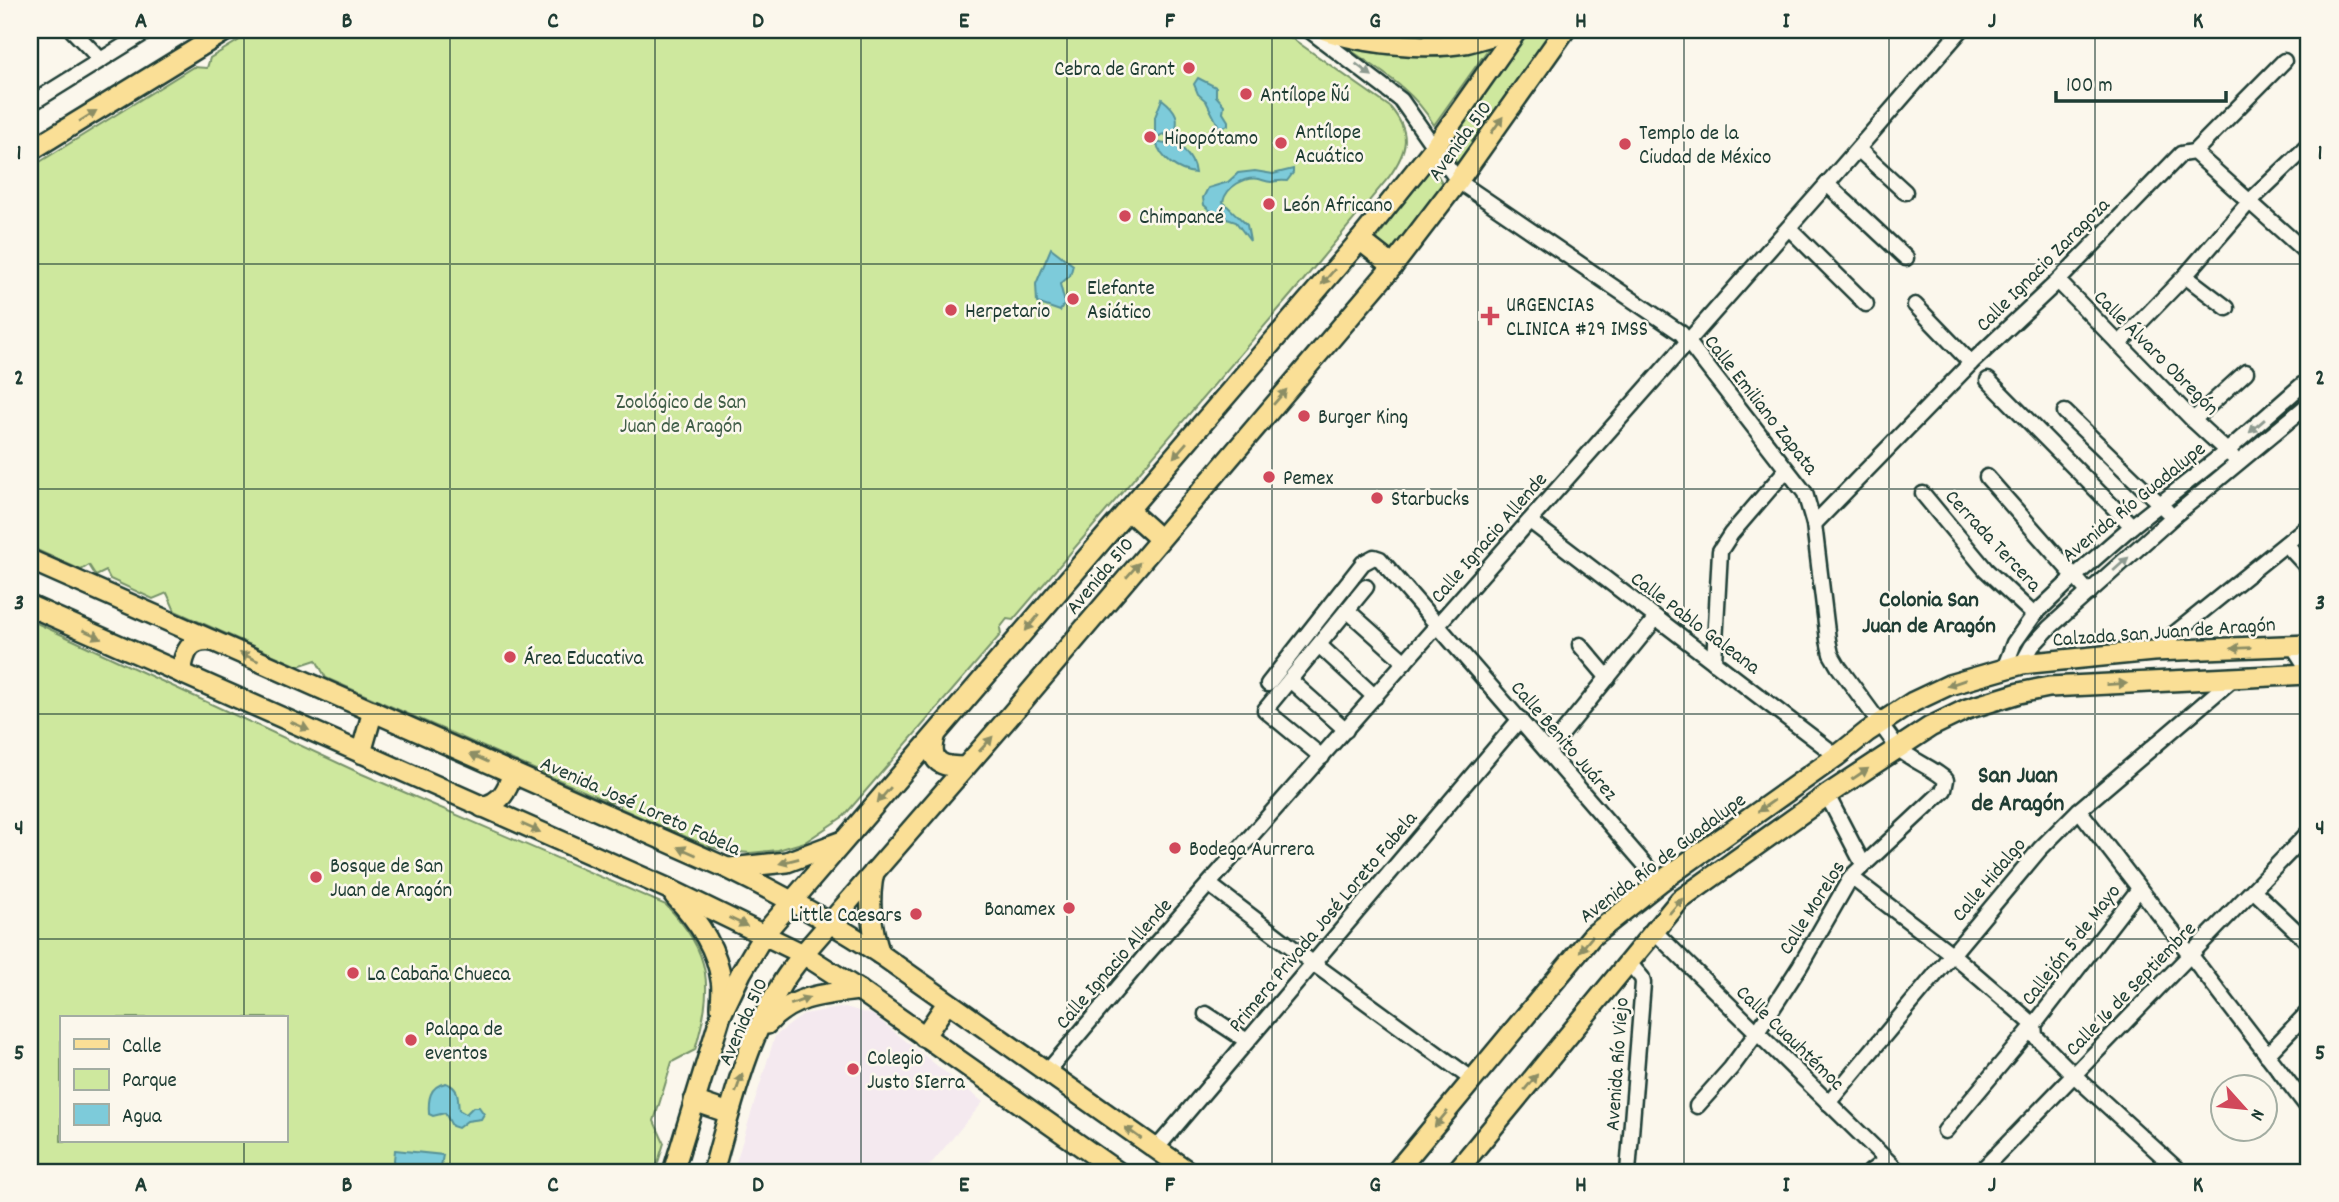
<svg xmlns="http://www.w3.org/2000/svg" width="2339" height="1202" font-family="Dekko,sans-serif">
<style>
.built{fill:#f4e9ef}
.green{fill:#cee89e;stroke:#769269;stroke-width:2;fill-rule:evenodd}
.water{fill:#7dcbda;stroke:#579298;stroke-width:2}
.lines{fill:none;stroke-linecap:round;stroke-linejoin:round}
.minor-casing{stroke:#1f3d34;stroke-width:19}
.major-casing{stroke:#1f3d34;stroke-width:24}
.minor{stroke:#fbf7ec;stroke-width:14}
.major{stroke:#fadf96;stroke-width:19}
.oneway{fill:#8d9a90}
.oneway2{fill:#8c8e65}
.grid{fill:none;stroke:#1f3d34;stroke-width:2;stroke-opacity:0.55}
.poi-dot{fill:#d1495b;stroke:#fbf7ec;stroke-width:2.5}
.labels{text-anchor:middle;stroke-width:5;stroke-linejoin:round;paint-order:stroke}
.poi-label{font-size:21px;fill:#1f3d34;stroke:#fbf7ec;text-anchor:start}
.street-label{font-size:21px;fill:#1f3d34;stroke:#fbf7ec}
.park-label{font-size:21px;fill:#425f49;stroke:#fbf7ec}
.neighbourhood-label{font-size:23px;font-weight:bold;fill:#1f3d34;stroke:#fbf7ec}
.quarter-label{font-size:24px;font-weight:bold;fill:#1f3d34;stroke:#fbf7ec}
.neatline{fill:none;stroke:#1f3d34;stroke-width:2.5}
.grid-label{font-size:23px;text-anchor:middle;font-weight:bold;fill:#1f3d34}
</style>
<rect width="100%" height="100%" fill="#fbf7ec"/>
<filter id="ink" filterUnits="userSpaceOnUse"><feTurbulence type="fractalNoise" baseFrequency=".0143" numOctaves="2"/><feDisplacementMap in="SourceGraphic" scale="14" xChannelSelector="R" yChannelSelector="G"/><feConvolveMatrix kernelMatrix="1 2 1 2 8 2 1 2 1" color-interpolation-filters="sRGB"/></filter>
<g filter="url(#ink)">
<!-- built -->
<polygon class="built" points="845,1007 873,1015 983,1102 924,1172 733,1172 775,1036 804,1014"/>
<!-- green -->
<g class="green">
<path d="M 256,30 L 1280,30 L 1390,107 C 1412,133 1408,150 1389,177 L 1302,282 L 1013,620 L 1007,619 L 1000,628 L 1001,634 L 844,816 L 805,842 L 778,850 L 750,853 L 727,851 L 707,846 L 620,808 L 620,805 L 614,802 L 611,803 L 326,678 L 316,660 L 298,666 L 175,611 L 167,593 L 153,599 L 110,579 L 106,571 L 96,576 L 89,565 L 81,570 L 30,547 L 30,168 L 193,67 L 207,68 L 210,58 Z"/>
<polygon points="1348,30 1482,30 1448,38 1415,39"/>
<polygon points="1534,30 1553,30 1458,167 1449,142 1519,38"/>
<path d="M 1491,45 L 1434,125 C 1413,89 1380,71 1346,47 L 1382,54 L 1440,57 Z"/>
<polygon points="1432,166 1446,189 1399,253 1389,255 1374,245 1378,237 1428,167"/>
<path d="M 30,620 L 362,774 L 666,905 C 713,953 713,988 695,1050 L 672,1062 L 654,1121 L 664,1143 L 655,1172 L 30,1172 ZM 61,1018 L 285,1018 L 285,1141 L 61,1141 Z"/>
</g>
<!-- water -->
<g class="water">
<polygon points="1198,78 1216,87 1216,96 1224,105 1223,113 1228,121 1228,125 1220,129 1206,101 1198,94 1194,84"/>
<path d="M 1162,99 C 1189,120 1169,127 1179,143 C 1186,155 1193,157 1195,173 C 1177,171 1161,159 1156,142 L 1165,144 L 1169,141 L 1169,138 L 1164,134 L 1155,138 L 1155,117 Z"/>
<path d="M 1293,169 L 1293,173 L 1287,181 C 1280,180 1278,181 1271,182 C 1267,182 1263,180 1259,179 C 1245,176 1226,187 1223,202 L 1247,225 L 1250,241 L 1236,222 L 1215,215 L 1204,205 L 1203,198 L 1208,188 L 1228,182 L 1238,173 L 1255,171 L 1273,174 Z"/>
<polygon points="1051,248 1073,265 1070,276 1060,284 1065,303 1060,311 1037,303 1036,284"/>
<path d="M 446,1083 C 461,1089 457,1098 459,1110 L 466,1114 L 473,1107 L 479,1107 L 484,1114 L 481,1119 L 467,1121 L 458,1128 L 452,1126 L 445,1113 L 433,1116 L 429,1114 C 428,1100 429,1086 446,1083 Z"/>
<polygon points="395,1150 443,1155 440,1172 393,1170"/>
</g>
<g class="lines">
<defs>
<g id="minor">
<polyline points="72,30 101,60"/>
<path d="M 1309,30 L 1401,100 L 1458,181 L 1681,333 L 1805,493 L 1814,524 L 1828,640 L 1831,654 L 1838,666 L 1898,748 C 1912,761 1934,768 1946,780 L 1944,790 L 1851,877 L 1800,966 L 1756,1034 L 1731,1068 L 1697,1106"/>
<polyline points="30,104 149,30"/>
<polyline points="1858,149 1905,192"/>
<polyline points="2194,152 2284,61"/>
<polyline points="1827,184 1906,258"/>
<polyline points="1789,228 1866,304"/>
<polyline points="2185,276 2227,308"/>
<polyline points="2058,281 2193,420 2232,456"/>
<polyline points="1915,305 1971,363"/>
<polyline points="2119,344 2185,276 2250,201 2309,145"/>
<polyline points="1988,380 2132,526"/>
<polyline points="2065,412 2167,511"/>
<polyline points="2193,420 2246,372"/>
<polyline points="1987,477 2089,593"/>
<polyline points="1923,494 1986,570 2034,615"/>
<polyline points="1530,521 1837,756"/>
<polyline points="1814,524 1971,363 2058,281 2181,154 2194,152 2309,255"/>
<polyline points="2286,544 2309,569"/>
<polyline points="1347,610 1405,662"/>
<polyline points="1319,645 1375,697"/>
<polyline points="1580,645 1608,678"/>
<polyline points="2293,646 2309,671"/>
<polyline points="2153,651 2309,525"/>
<polyline points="1714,662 1720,551 1731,534 1786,470"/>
<polyline points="2022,664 2032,646 2049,628 2174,516 2309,404"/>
<polyline points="2004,669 2014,643 2034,615 2075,576 2132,526 2227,451 2302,385 2309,383"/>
<polyline points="1290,680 1346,730"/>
<polyline points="1268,684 1363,563 1374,557 1380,559 1660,882"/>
<polyline points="1548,751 1656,618"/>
<polyline points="1322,757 1265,710 1366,587"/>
<polyline points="1827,795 1863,864"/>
<polyline points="2079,810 2309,1109"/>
<polyline points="1851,877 1953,955 2034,1025 2035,1036 2075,1076 2180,1172"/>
<polyline points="1210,885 1314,964 1473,1080"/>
<polyline points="2253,890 2309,943"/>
<polyline points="1655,932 1899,1172"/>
<polyline points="1206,1014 1247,1041"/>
<polyline points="2267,1055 2309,1011"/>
<polyline points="1047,1072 1145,956 1827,184 1961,30"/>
<polyline points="1828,1103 2040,849 2079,810 2235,677"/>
<polyline points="1945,1131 2034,1025 2139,889"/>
<polyline points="1156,1149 1520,719"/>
<polyline points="1628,1172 1643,983 1642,978 1630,964"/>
<polyline points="1870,1172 1886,1160"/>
<polyline points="1980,1172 2309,832"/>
</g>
<g id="major">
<path d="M 1325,30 C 1360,43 1428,50 1465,43 C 1481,39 1497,34 1513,30"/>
<polyline points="30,151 227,30"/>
<polyline points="1360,240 1393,266"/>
<polyline points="1128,510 1160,539"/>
<path d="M 30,560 L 727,868 C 780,894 830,921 880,954 L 1189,1172"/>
<polyline points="30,606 669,889 803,954 859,990 1118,1172"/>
<path d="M 181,673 C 184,652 189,638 213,641"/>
<path d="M 935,737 C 928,763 942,767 965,767"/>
<polyline points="361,753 373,711"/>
<path d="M 482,807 C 501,803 507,791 513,773"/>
<polyline points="730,868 787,862 843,841"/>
<path d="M 874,872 C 868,899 871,928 880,954"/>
<path d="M 674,895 C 696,918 717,948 721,980 C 723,989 721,999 721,1008"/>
<path d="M 767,1024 C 791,996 824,994 859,990"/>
<polyline points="924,1037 947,1003"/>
<polyline points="694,1101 729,1113"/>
<polyline points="673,1172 721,1015 741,973 764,934 1360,240 1434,148 1517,30"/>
<path d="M 713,1172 C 730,1111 747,1039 781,985 C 787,974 796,964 803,954 L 1009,717 L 1393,266 L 1458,181 L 1565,30"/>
<polyline points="1396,1172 1592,936 1660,882 1837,756 1867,732 1913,702 1949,685 2022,664 2153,651 2309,645"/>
<polyline points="1456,1172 1680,900 1827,795 1930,727 1967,709 2019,693 2049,687 2309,674"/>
</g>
</defs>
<!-- minor casing -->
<use href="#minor" class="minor-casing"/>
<!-- major casing -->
<use href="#major" class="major-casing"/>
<!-- minor -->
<use href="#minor" class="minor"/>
<!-- major -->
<use href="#major" class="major"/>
</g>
<!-- one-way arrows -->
<defs><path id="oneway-solid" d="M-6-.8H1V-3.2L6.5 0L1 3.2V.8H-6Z" transform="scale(1.75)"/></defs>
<g class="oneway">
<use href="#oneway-solid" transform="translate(1364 70) rotate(37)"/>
<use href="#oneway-solid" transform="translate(2257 426) rotate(139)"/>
<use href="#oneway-solid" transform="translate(2121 564) rotate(-42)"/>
</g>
<g class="oneway2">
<use href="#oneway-solid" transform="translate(88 116) rotate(-32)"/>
<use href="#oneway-solid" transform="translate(1497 125) rotate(-55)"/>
<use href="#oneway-solid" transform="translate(1328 277) rotate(131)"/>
<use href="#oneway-solid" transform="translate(1280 397) rotate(-49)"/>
<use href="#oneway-solid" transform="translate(1180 450) rotate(131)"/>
<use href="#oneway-solid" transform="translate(1133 570) rotate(-49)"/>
<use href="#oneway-solid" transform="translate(1032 623) rotate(130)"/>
<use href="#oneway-solid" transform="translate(92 634) rotate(24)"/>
<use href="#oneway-solid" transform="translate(2241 648) rotate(178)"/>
<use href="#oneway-solid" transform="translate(249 657) rotate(-156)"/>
<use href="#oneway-solid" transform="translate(1956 683) rotate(161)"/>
<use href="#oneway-solid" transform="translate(2117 684) rotate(-3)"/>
<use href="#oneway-solid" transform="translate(300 726) rotate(24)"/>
<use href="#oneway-solid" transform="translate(986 744) rotate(-48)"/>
<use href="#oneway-solid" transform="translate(479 758) rotate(-156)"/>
<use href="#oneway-solid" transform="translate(1860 774) rotate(-34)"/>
<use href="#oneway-solid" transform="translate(884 795) rotate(131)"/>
<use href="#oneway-solid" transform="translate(1766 806) rotate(145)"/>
<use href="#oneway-solid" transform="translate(531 828) rotate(24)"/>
<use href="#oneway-solid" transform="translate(687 851) rotate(-156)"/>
<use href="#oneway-solid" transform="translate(789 861) rotate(165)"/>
<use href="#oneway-solid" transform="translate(1676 906) rotate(-49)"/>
<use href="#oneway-solid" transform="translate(738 922) rotate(25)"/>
<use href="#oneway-solid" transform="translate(1586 944) rotate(130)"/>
<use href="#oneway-solid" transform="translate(800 1001) rotate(-21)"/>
<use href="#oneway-solid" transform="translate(1531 1082) rotate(-50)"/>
<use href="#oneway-solid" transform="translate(739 1083) rotate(-71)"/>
<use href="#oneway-solid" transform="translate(1441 1119) rotate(130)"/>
<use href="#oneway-solid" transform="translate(1133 1133) rotate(-145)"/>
</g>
</g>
<!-- grid -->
<path class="grid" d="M 244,30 L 244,1018M 450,30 L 450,1172M 655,30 L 655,1172M 861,30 L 861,1172M 1067,30 L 1067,1172M 1272,30 L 1272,1172M 1478,30 L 1478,1172M 1684,30 L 1684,1172M 1889,30 L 1889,1172M 2095,30 L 2095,1172M 30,264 L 2309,264M 30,489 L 2309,489M 30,714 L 2309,714M 30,939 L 2309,939M 244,1141 L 244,1172"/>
<!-- markers -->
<g class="poi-dot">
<circle cx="1189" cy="68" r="7"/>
<circle cx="1246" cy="94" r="7"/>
<circle cx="1150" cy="137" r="7"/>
<circle cx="1281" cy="143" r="7"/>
<circle cx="1625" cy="144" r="7"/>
<circle cx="1269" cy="204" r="7"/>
<circle cx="1125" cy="216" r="7"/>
<circle cx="1073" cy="299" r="7"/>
<circle cx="951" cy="310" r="7"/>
<path d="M1486.5 305.5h7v7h7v7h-7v7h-7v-7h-7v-7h7z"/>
<circle cx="1304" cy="416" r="7"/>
<circle cx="1269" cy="477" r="7"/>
<circle cx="1377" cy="498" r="7"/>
<circle cx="510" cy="657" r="7"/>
<circle cx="1175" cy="848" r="7"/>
<circle cx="316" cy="877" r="7"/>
<circle cx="1069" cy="908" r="7"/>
<circle cx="916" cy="914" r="7"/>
<circle cx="353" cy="973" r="7"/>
<circle cx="411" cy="1040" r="7"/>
<circle cx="853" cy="1069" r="7"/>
</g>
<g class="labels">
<!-- poi labels -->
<g class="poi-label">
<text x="1175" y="75" text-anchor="end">Cebra de Grant</text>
<text x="1260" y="101">Antílope Ñú</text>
<text x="1295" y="138">Antílope<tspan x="1295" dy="24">Acuático</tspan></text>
<text x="1639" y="139">Templo de la<tspan x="1639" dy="24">Ciudad de México</tspan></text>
<text x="1164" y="144">Hipopótamo</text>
<text x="1283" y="211">León Africano</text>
<text x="1139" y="223">Chimpancé</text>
<text x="1087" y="294">Elefante<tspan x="1087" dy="24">Asiático</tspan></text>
<text x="1506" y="311">URGENCIAS<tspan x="1506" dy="24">CLINICA #29 IMSS</tspan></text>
<text x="965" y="317">Herpetario</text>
<text x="1318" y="423">Burger King</text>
<text x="1283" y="484">Pemex</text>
<text x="1391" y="505">Starbucks</text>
<text x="524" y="664">Área Educativa</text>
<text x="1189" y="855">Bodega Aurrera</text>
<text x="330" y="872">Bosque de San<tspan x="330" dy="24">Juan de Aragón</tspan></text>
<text x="1055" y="915" text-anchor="end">Banamex</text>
<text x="902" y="921" text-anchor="end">Little Caesars</text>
<text x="367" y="980">La Cabaña Chueca</text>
<text x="425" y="1035">Palapa de<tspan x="425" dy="24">eventos</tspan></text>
<text x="867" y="1064">Colegio<tspan x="867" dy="24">Justo SIerra</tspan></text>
</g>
<!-- street labels -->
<g class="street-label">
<text transform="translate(1459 140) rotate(-54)" y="7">Avenida 510</text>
<text transform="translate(2042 264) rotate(-45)" y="7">Calle Ignacio Zaragoza</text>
<text transform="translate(2157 352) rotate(45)" y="7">Calle Álvaro Obregón</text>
<text transform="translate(1762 404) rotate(52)" y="7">Calle Emiliano Zapata</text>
<text transform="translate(2133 501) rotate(-39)" y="7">Avenida Río Guadalupe</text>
<text transform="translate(1488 537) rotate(-49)" y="7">Calle Ignacio Allende</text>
<text transform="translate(1994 540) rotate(47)" y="7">Cerrada Tercera</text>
<text transform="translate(1099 575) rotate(-50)" y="7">Avenida 510</text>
<text transform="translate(1696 622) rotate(37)" y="7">Calle Pablo Galeana</text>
<text transform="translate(2164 631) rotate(-4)" y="7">Calzada San Juan de Aragón</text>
<text transform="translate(1565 740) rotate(49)" y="7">Calle Benito Juárez</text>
<text transform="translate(641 805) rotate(24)" y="7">Avenida José Loreto Fabela</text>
<text transform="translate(1662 857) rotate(-37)" y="7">Avenida Río de Guadalupe</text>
<text transform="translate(1988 879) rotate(-50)" y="7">Calle Hidalgo</text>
<text transform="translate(1811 907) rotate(-58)" y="7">Calle Morelos</text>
<text transform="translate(1322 921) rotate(-50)" y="7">Primera Privada José Loreto Fabela</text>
<text transform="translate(2070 944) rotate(-52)" y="7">Callejón 5 de Mayo</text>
<text transform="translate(1113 963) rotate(-49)" y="7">Calle Ignacio Allende</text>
<text transform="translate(2130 988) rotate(-46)" y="7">Calle 16 de Septiembre</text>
<text transform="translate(742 1021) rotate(-66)" y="7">Avenida 510</text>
<text transform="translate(1791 1037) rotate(44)" y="7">Calle Cuauhtémoc</text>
<text transform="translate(1616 1064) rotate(-86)" y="7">Avenida Río Viejo</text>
</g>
<!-- park labels -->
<g class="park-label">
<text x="681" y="408">Zoológico de San<tspan x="681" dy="24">Juan de Aragón</tspan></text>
</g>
<!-- neighbourhood labels -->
<g class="neighbourhood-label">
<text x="1929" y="606">Colonia San<tspan x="1929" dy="26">Juan de Aragón</tspan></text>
</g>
<!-- quarter labels -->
<g class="quarter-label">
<text x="2018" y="782">San Juan<tspan x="2018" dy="28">de Aragón</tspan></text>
</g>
</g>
<!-- margin -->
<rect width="2339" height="1202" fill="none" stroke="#fbf7ec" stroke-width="77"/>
<!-- legend -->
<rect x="60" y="1016" width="228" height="126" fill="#fbf7ec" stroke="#a3ada2" stroke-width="2"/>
<rect x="74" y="1039" width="35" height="10" fill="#fadf96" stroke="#a3ada2" stroke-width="2"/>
<text x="122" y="1052" font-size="21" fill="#1f3d34">Calle</text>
<rect x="74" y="1069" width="35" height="21" fill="#cee89e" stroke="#a3ada2" stroke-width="2"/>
<text x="122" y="1086" font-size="21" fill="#1f3d34">Parque</text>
<rect x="74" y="1104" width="35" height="21" fill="#7dcbda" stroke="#a3ada2" stroke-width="2"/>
<text x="122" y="1122" font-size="21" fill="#1f3d34">Agua</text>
<!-- north arrow -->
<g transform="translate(2244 1108) rotate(117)"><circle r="33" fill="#fbf7ec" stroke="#a3ada2" stroke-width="2"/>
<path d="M0-5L12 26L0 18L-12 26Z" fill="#d1495b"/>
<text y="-10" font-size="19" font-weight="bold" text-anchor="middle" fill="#1f3d34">N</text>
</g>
<!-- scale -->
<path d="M2056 91v10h170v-10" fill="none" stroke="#1f3d34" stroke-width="3.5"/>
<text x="2066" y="91" font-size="21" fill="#1f3d34" stroke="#fbf7ec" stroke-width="5" paint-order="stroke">100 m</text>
<rect x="38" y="38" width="2262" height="1126" class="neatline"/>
<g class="grid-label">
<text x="141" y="27">A</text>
<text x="347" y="27">B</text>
<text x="553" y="27">C</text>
<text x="758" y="27">D</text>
<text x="964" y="27">E</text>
<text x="1170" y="27">F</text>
<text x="1375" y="27">G</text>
<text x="1581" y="27">H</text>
<text x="1786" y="27">I</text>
<text x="1992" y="27">J</text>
<text x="2198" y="27">K</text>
<text x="19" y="159">1</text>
<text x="2320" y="159">1</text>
<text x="19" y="384">2</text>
<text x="2320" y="384">2</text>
<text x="19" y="609">3</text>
<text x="2320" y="609">3</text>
<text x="19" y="834">4</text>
<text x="2320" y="834">4</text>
<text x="19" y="1059">5</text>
<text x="2320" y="1059">5</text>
<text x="141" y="1191">A</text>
<text x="347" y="1191">B</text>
<text x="553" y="1191">C</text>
<text x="758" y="1191">D</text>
<text x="964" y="1191">E</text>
<text x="1170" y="1191">F</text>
<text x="1375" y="1191">G</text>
<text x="1581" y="1191">H</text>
<text x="1786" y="1191">I</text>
<text x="1992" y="1191">J</text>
<text x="2198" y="1191">K</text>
</g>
</svg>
